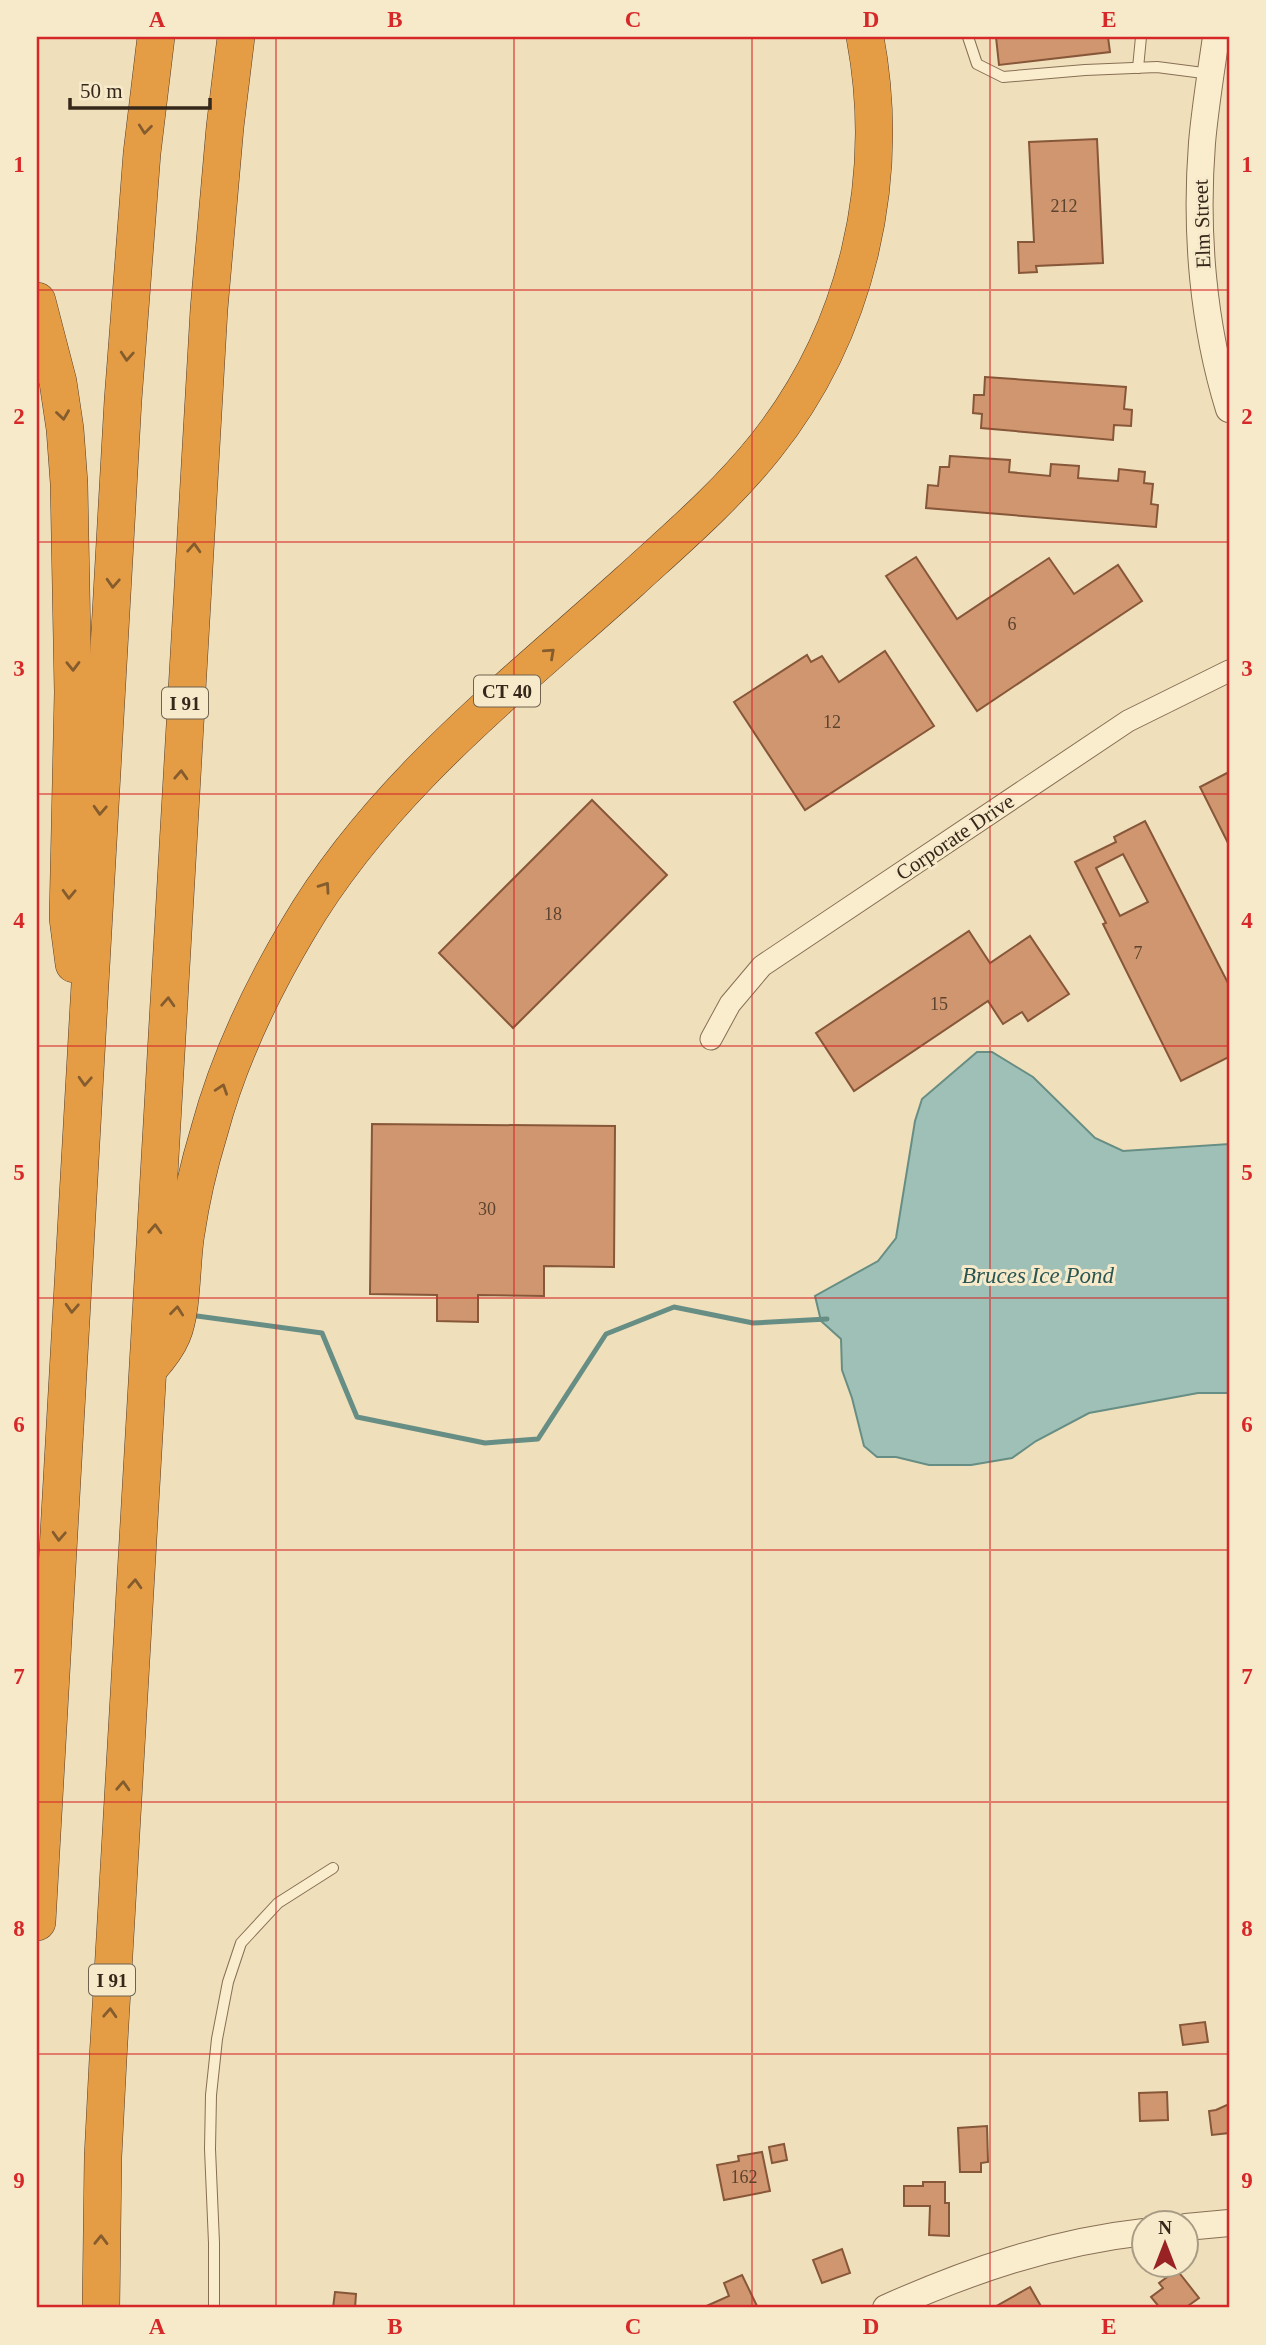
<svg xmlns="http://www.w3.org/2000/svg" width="1266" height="2345" font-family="Georgia,serif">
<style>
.water{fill:#9fc0b6;stroke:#678e84;stroke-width:2}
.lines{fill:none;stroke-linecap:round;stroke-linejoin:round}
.stream{stroke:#678e84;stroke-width:5}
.building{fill:#d0966f;stroke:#875739;stroke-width:2;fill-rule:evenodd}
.service-casing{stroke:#876f54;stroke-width:12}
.minor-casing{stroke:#876f54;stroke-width:23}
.tertiary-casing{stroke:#876f54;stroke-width:28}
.motorway-casing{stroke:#543d29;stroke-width:38}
.service{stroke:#faedce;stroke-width:10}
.minor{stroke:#faedce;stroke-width:21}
.tertiary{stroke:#faedce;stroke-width:26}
.motorway{stroke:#e59d45;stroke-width:37}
.oneway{stroke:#845c2d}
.grid{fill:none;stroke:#d62828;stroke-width:2;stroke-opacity:0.55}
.labels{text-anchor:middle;stroke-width:6;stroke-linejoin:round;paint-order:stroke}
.number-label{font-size:18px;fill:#5c432f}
.shield{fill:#f7eacb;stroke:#6f624f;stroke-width:2}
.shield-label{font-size:19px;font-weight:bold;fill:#35271a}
.street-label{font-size:21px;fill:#35271a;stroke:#f7eacb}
.water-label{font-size:23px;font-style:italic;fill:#285653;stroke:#f7eacb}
.neatline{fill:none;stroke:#d62828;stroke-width:2.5}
.grid-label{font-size:23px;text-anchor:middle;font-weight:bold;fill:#d62828}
</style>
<rect width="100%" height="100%" fill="#f0dfbb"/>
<!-- water -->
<polygon class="water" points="977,1052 992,1052 1033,1077 1095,1138 1123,1151 1229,1144 1229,1393 1198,1393 1089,1413 1036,1441 1012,1458 971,1465 929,1465 896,1457 877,1457 864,1446 852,1398 842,1370 841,1339 821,1321 815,1296 878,1261 896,1238 915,1121 922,1099"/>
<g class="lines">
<!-- stream -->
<polyline class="stream" points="197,1316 322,1333 357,1417 485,1443 538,1439 606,1334 674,1307 753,1323 827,1319"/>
</g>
<!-- building -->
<g class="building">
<polygon points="996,37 1108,37 1110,52 999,65"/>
<polygon points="1097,139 1103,263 1036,266 1037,272 1019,273 1018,242 1034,242 1029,142"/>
<polygon points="985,377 1126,387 1124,409 1132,410 1131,426 1114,425 1113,440 981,428 982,414 973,413 974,395 984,395"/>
<polygon points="950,456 1010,460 1009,472 1050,476 1051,464 1079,466 1078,478 1118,481 1119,469 1145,472 1144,483 1153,484 1151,504 1158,505 1156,527 926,508 928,485 938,486 940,467 949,467"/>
<polygon points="916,557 957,619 1049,558 1074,594 1118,565 1142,601 977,711 886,576"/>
<polygon points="885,651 934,726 805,810 734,702 807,655 811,662 822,656 839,682"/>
<polygon points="1229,772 1229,845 1200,787"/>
<polygon points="592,800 667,875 513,1028 439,953"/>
<path d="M 1145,821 L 1229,985 L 1229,1057 L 1181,1081 L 1103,924 L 1106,923 L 1075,862 L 1116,842 L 1114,837 ZM 1123,854 L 1148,902 L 1120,916 L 1096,868 Z"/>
<polygon points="969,931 990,963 1030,936 1069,994 1028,1021 1022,1012 1003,1024 988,1001 854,1091 816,1033"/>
<polygon points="372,1124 615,1126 614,1267 544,1266 544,1296 478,1295 478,1322 437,1321 437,1295 370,1294"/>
<polygon points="1205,2022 1208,2042 1183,2045 1180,2025"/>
<polygon points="1167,2092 1168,2120 1140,2121 1139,2093"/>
<polygon points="1229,2104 1229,2133 1212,2135 1209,2111 1216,2110"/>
<polygon points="987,2126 988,2162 981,2163 981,2172 960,2172 958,2128"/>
<polygon points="784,2144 787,2160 772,2163 769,2147"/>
<polygon points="762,2152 770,2191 724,2200 717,2165 739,2161 738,2156"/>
<polygon points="923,2182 945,2182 945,2203 949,2203 949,2236 929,2235 930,2206 904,2206 904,2186 923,2186"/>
<polygon points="842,2249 850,2273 822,2283 813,2260"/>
<polygon points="1177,2270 1199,2298 1185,2308 1160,2308 1151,2297 1163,2288 1159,2283"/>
<polygon points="742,2275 758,2308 702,2308 729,2296 724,2283"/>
<polygon points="1030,2287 1042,2308 993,2308"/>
<polygon points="335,2292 356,2294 355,2308 333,2308"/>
</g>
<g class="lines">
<defs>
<g id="service">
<polyline points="968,37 977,64 1003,77 1085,70 1157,67 1211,74"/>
<polyline points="1138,68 1141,37"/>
<polyline points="214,2308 214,2243 210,2149 211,2095 217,2039 228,1982 241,1943 278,1903 333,1868"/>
</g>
<polyline id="minor" points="711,1039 730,1004 762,966 1128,721 1229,671"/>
<g id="tertiary">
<path d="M 1216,37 C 1211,72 1205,108 1202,143 C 1195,232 1203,325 1229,409"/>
<polyline points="1186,2227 1229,2223"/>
<path d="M 886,2308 C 969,2271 1053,2242 1144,2232"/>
</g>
<g id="motorway">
<polyline points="37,301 58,382 65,429 69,483 73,692 68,918 74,964"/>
<path d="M 150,1367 C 159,1357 167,1347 172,1335 C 183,1310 181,1261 186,1233 C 191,1199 199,1165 209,1132 C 228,1061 260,993 298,929 C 380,789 511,688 630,581 C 677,538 725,497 765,447 C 857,332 892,181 865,37"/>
<polyline points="37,1922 123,400 142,153 156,37"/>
<polyline points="101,2308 103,2157 108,2059 209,309 225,127 236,37"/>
</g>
</defs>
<!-- service casing -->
<use href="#service" class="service-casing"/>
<!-- minor casing -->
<use href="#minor" class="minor-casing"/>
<!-- tertiary casing -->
<use href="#tertiary" class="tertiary-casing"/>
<!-- motorway casing -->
<use href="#motorway" class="motorway-casing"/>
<!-- service -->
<use href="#service" class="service"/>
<!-- minor -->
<use href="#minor" class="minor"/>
<!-- tertiary -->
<use href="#tertiary" class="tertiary"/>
<!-- motorway -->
<use href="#motorway" class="motorway"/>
</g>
<!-- one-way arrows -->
<defs><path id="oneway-chevron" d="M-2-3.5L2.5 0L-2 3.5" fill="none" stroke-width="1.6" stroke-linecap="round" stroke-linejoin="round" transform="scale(1.75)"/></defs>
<g class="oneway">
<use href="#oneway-chevron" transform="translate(145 129) rotate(96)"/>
<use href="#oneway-chevron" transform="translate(127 356) rotate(94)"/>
<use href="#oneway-chevron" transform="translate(63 415) rotate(82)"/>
<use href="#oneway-chevron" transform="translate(194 548) rotate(-87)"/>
<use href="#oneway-chevron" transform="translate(113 583) rotate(93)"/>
<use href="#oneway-chevron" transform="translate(550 653) rotate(-42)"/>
<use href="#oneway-chevron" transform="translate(73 666) rotate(89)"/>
<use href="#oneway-chevron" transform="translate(181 775) rotate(-87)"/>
<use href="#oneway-chevron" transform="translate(100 810) rotate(93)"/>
<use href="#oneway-chevron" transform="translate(325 887) rotate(-55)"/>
<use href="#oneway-chevron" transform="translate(69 894) rotate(92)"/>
<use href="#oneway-chevron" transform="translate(168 1002) rotate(-87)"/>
<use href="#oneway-chevron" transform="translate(85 1081) rotate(93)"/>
<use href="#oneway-chevron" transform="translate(222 1089) rotate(-71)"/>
<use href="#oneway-chevron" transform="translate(155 1229) rotate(-87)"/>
<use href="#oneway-chevron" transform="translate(72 1308) rotate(93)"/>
<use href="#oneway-chevron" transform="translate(177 1311) rotate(-84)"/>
<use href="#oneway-chevron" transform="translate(59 1536) rotate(93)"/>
<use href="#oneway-chevron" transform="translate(135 1584) rotate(-87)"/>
<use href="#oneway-chevron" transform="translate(123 1786) rotate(-87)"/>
<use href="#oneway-chevron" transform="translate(110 2013) rotate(-87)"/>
<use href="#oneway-chevron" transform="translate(101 2240) rotate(-89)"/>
</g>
<!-- grid -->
<path class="grid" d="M 276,37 L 276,2308M 514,37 L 514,2308M 752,37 L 752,2308M 990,37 L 990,2308M 37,290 L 1229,290M 37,542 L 1229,542M 37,794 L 1229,794M 37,1046 L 1229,1046M 37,1298 L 1229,1298M 37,1550 L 1229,1550M 37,1802 L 1229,1802M 37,2054 L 1229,2054"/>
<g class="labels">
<!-- number labels -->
<g class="number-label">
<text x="1064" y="212">212</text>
<text x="1012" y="630">6</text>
<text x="832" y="728">12</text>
<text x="553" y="920">18</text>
<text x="1138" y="959">7</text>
<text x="939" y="1010">15</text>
<text x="487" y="1215">30</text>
<text x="744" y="2183">162</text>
</g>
<!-- shield labels -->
<g class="shield">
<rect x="474" y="675.5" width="66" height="31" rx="5"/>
<rect x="162" y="687.5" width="46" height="31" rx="5"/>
<rect x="89" y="1964.5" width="46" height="31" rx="5"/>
</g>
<g class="shield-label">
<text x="507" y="698">CT 40</text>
<text x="185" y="710">I 91</text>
<text x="112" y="1987">I 91</text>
</g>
<!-- street labels -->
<g class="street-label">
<text transform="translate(1202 224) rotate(-92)" y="7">Elm Street</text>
<text transform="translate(955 837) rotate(-34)" y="7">Corporate Drive</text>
</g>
<!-- water labels -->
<g class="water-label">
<text x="1038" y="1283">Bruces Ice Pond</text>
</g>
</g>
<!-- border -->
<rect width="1266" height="2345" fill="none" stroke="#f7eacb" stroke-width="77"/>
<!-- north arrow -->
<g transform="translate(1165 2244)"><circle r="33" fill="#f7eacb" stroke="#a99c84" stroke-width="2"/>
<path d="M0-5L12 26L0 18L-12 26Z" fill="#992224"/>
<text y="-10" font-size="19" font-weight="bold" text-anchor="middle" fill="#35271a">N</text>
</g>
<!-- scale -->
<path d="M70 98v10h140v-10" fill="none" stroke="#35271a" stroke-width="3.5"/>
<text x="80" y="98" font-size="21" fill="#35271a" stroke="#f7eacb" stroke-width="5" paint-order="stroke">50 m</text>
<rect x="38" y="38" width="1190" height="2268" class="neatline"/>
<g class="grid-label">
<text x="157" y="27">A</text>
<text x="395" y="27">B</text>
<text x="633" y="27">C</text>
<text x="871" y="27">D</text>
<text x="1109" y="27">E</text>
<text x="19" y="172">1</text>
<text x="1247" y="172">1</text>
<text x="19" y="424">2</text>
<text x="1247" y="424">2</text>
<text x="19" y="676">3</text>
<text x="1247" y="676">3</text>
<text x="19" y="928">4</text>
<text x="1247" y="928">4</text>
<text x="19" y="1180">5</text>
<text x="1247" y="1180">5</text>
<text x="19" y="1432">6</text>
<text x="1247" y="1432">6</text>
<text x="19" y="1684">7</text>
<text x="1247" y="1684">7</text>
<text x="19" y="1936">8</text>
<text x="1247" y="1936">8</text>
<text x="19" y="2188">9</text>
<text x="1247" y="2188">9</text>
<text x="157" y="2334">A</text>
<text x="395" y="2334">B</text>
<text x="633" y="2334">C</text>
<text x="871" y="2334">D</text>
<text x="1109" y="2334">E</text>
</g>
</svg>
